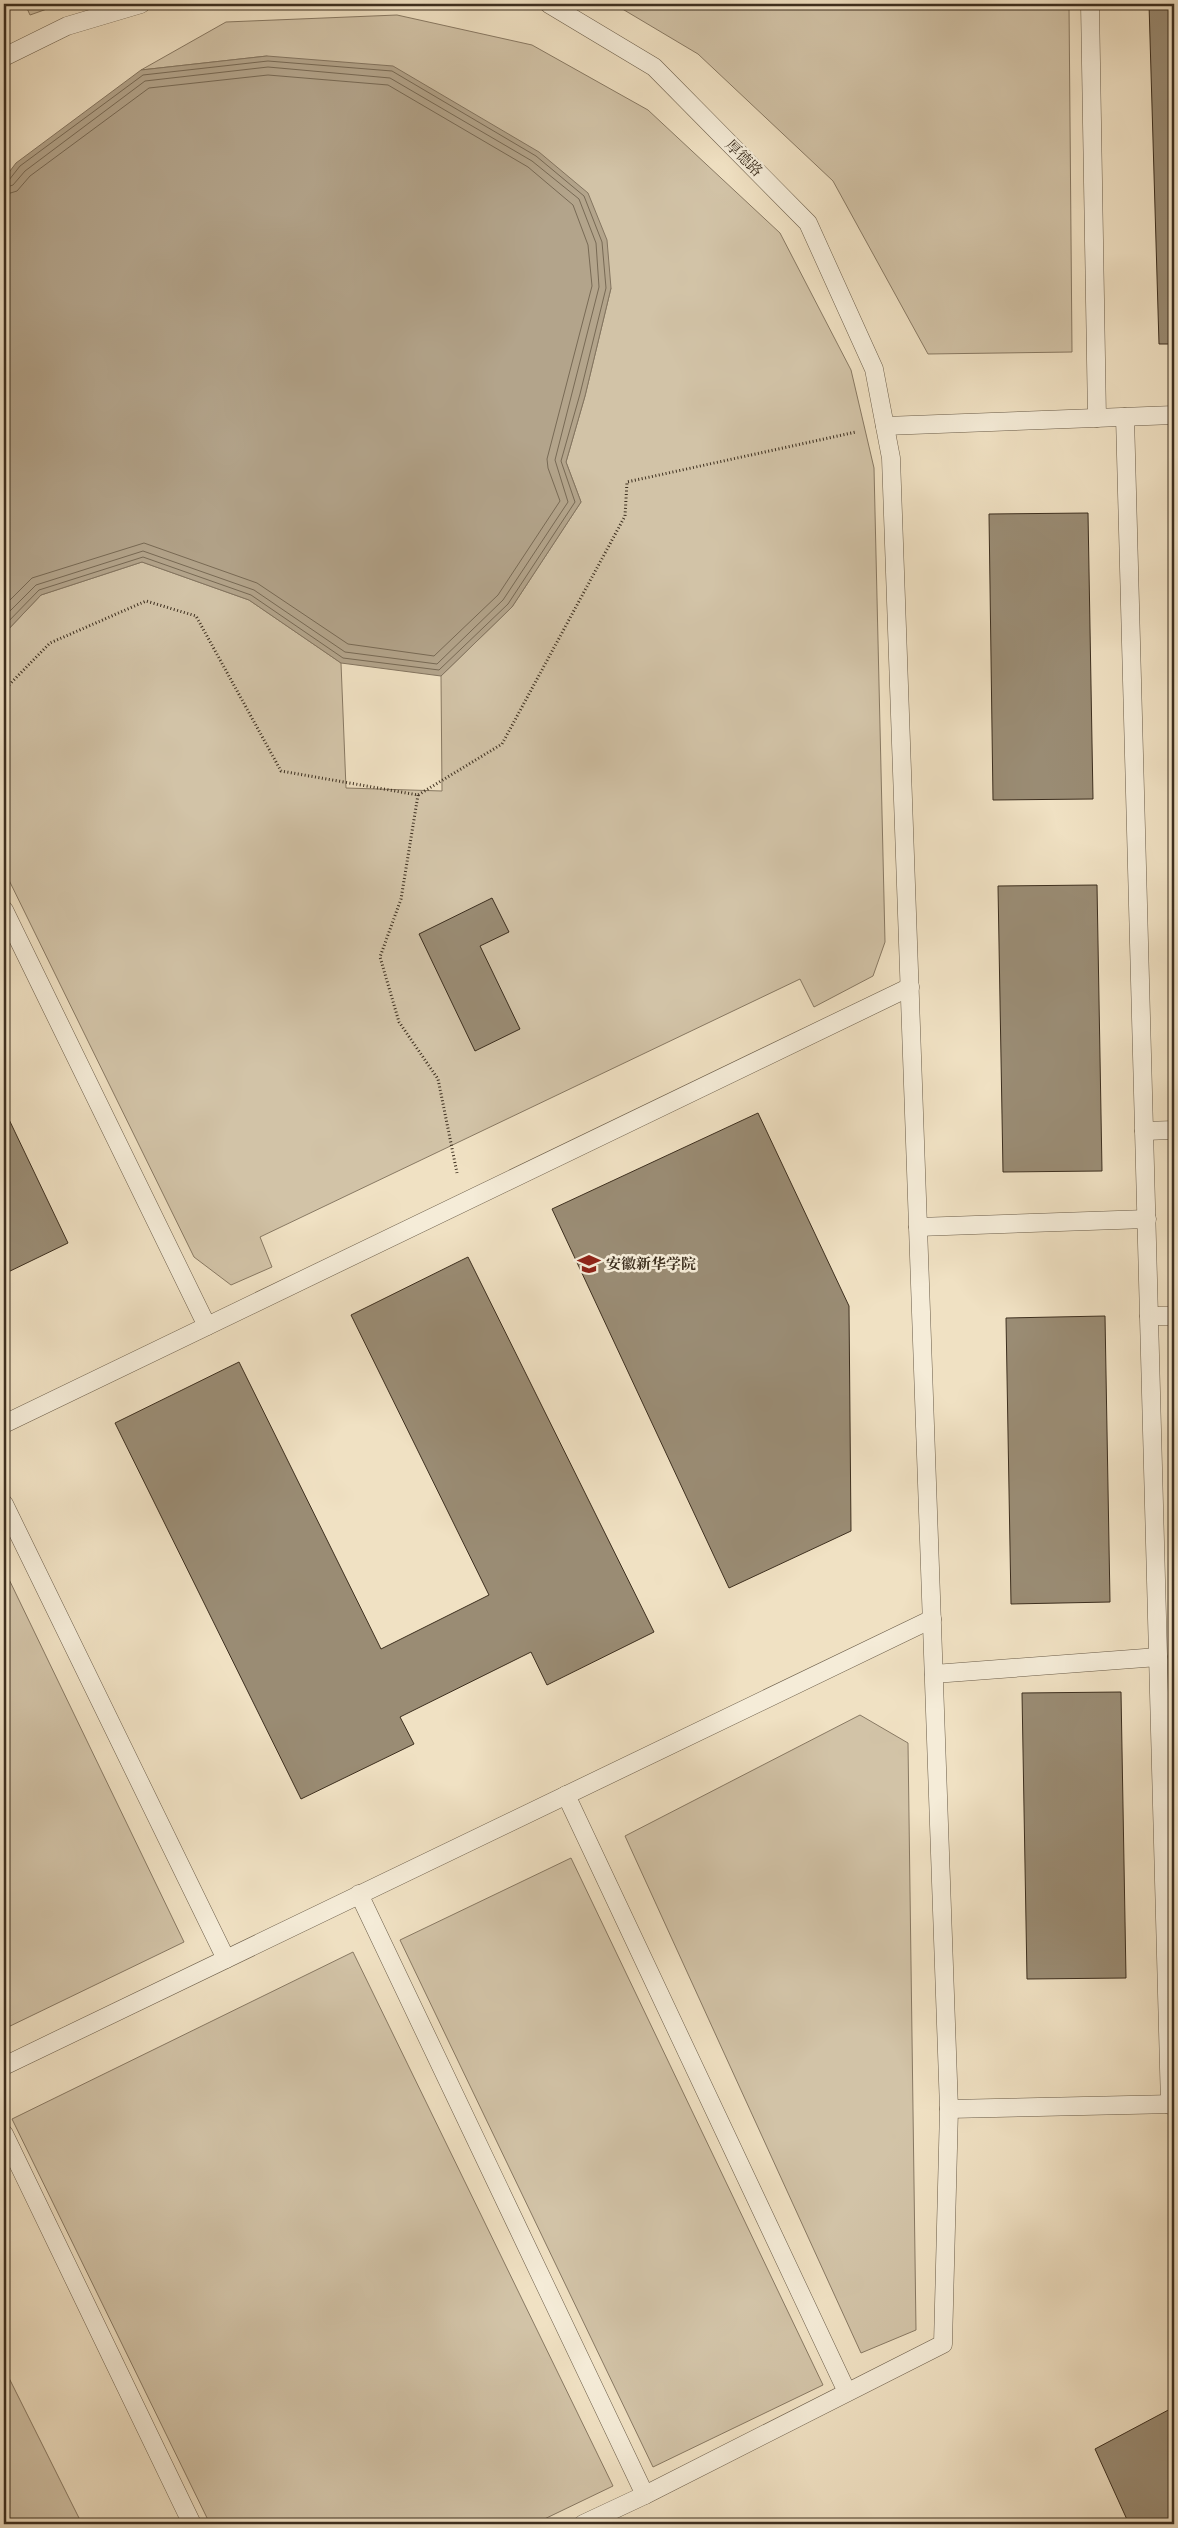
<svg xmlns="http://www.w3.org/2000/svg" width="1178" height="2528" font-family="'Old Standard TT','Noto Serif SC',serif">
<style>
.green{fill:#d2c3a7;stroke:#887963}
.water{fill:#b3a48b;stroke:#847560}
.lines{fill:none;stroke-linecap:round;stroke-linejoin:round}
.shore{stroke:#786a55;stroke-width:1}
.building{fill:#9a8c74;stroke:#3d2f1f}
.service-casing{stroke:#6a5c48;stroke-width:19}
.path{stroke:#3d2f1f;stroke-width:3;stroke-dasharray:1 2.5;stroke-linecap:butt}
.service{stroke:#f5ecd8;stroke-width:18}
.labels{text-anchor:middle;stroke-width:5;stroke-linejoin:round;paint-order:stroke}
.street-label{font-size:15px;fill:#3d2f1f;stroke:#f5ecd8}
.poi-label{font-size:15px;font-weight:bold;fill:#3d2f1f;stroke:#f5ecd8;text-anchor:start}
</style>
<rect width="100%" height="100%" fill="#f0e1c3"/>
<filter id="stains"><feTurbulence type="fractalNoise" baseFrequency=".004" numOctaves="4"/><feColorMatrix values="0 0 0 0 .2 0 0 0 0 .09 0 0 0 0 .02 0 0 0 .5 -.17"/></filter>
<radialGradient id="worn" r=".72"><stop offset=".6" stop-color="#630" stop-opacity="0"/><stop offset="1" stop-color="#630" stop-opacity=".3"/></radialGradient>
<!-- green -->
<g class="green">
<polygon points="25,4 61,4 30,15"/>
<polygon points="614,4 1069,4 1072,352 928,354 833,181 698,54"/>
<polygon points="397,15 532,45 648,110 780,233 851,370 874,468 885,942 873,976 814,1007 800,979 260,1237 272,1267 231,1285 194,1257 4,870 4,634 41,595 142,562 249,600 341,663 346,788 442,791 441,676 512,607 581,502 566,462 585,396 611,288 267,56 141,70 226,22"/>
<polygon points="4,1569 184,1942 4,2029"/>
<polygon points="860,1715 908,1743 916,2330 861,2353 625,1836"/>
<polygon points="571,1858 823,2385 653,2467 400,1940"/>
<polygon points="353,1952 613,2486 534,2524 210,2524 12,2119"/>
<polygon points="4,2368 82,2524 4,2524"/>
</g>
<!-- water -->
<polygon class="water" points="267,56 393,66 539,152 588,193 607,240 611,288 585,396 566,462 581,502 512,607 441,676 341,663 249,600 142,562 41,595 4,634 4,179 16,163 141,70"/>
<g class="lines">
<!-- shore -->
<g class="shore">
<polyline points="4,182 9,180 20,166 143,75 268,61 392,71 536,156 584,196 602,242 606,288 580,394 561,461 575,502 508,604 439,670 343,658 251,595 143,557 39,590 4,626"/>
<polyline points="4,188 13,185 25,171 145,81 268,67 390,78 532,161 579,199 596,243 599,287 555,460 568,502 503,600 437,664 345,652 254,590 143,551 36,585 4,617"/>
<polyline points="4,195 17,191 30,176 149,88 268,75 388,85 528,167 573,205 588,245 592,286 547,459 548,468 560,501 498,595 434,656 348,644 257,583 144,543 32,578 4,606"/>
</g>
</g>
<!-- building -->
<g class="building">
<polygon points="1149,4 1174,4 1174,344 1159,344"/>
<polygon points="1088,513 1093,799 993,800 989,514"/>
<polygon points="1097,885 1102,1171 1003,1172 998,886"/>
<polygon points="492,898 509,932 480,946 520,1029 475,1051 419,934"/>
<polygon points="4,1109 68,1243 4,1274"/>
<polygon points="758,1113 849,1306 851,1531 729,1588 552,1209"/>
<polygon points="468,1257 654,1632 547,1685 531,1652 400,1717 414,1744 301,1799 115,1423 239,1362 381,1649 489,1595 351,1315"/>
<polygon points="1105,1316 1110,1602 1011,1604 1006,1318"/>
<polygon points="1121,1692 1126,1978 1027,1979 1022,1693"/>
<polygon points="1174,2407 1174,2524 1129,2524 1095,2449"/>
</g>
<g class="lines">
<defs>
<g id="service">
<polyline points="549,4 654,67 808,223 874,369 891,458 949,2109 943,2344 645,2495"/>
<polyline points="1090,4 1097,418"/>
<polyline points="4,57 67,26 141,4"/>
<polyline points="1125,417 1170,2105"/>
<polyline points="885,426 1174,415"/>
<polyline points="4,910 207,1326"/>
<polyline points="1144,1131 1174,1130"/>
<polyline points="918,1227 1147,1219"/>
<polyline points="1149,1316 1174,1316"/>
<polyline points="4,1424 910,987"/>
<polyline points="4,1504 226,1959"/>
<polyline points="934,1674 1158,1657"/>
<polyline points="566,1795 847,2392"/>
<polyline points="359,1894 645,2495 583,2524"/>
<polyline points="4,2066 932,1619"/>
<polyline points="949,2109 1174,2104"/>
<polyline points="4,2134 192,2524"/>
</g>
</defs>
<!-- service casing -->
<use href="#service" class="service-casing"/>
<!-- path -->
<g class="path">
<polyline points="4,690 50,643 146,601 196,616 281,771 418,795 502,744 625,516 627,482 856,432"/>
<polyline points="418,795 401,899 380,957 399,1022 438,1079 457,1173"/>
</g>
<!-- service -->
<use href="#service" class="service"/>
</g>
<!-- icons -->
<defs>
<symbol id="university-bare" viewBox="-9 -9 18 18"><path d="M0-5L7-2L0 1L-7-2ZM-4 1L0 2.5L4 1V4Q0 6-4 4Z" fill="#8f2418" stroke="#f5ecd8" stroke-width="2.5" paint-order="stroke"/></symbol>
</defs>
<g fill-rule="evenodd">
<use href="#university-bare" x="573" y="1248" width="32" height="32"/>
</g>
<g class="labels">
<!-- street labels -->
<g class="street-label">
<text transform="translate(744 158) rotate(45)" y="5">厚德路</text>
</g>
<!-- poi labels -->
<g class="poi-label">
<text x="606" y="1269">安徽新华学院</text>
</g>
</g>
<!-- margin -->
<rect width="1178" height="2528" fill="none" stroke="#f0e1c3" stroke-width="20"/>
<rect x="5" y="5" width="1168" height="2518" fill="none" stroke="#3d2f1f" stroke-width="2.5"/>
<rect x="10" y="10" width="1158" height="2508" fill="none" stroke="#3d2f1f"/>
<rect width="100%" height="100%" filter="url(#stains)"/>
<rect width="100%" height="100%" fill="url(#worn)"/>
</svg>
